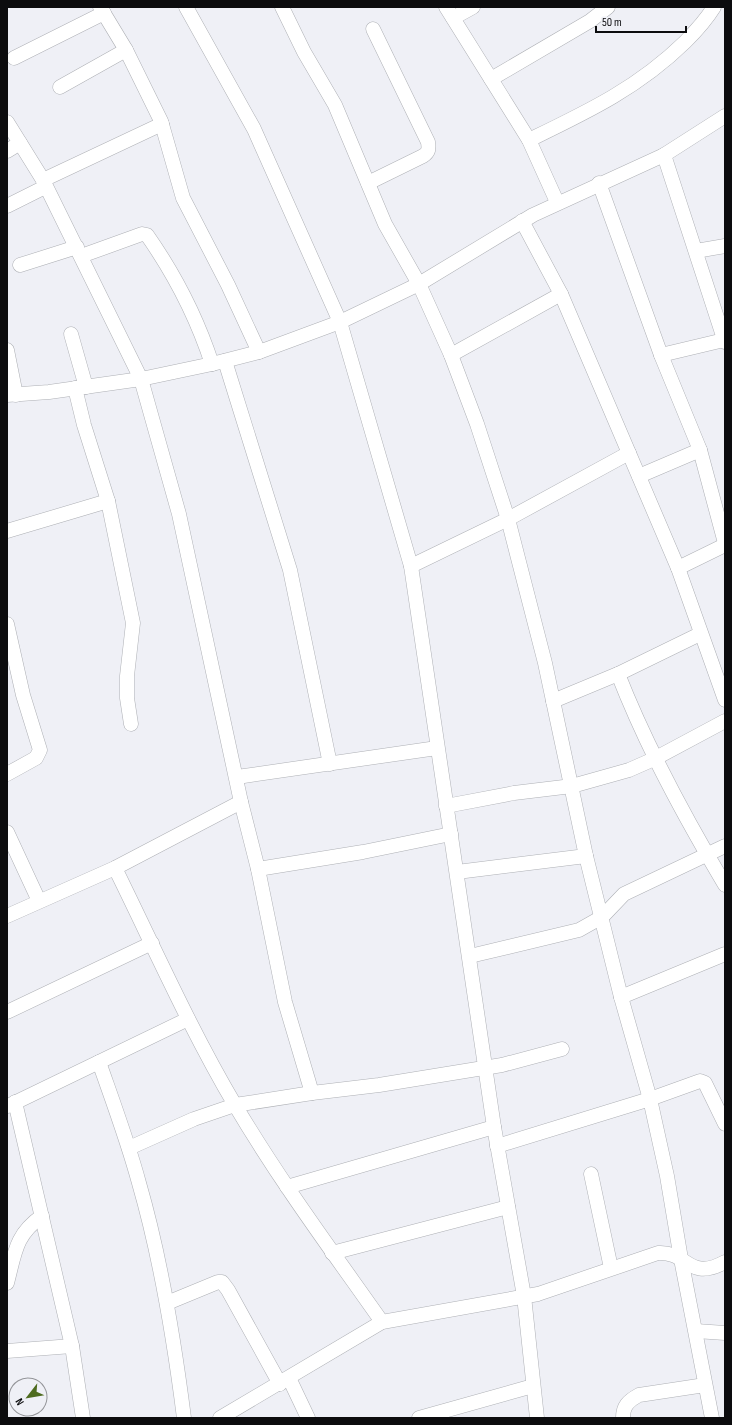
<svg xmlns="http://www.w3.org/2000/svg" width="732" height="1425" font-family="'Sofia Sans Condensed',sans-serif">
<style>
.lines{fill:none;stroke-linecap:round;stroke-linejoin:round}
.minor-casing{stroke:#aeb0b5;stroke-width:15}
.minor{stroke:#fff;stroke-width:14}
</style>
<rect width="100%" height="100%" fill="#eff0f6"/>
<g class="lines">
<defs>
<g id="minor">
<path d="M100,7l26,43 35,71 22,77 45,87 31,67"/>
<path d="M186,7l68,122 86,193 71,244 83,561 30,169 13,122"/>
<path d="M282,7l22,45 31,53 50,119 34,60 32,71 26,69 31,95 37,144 41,193 35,141 29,102 17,77 14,83 31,159"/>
<path d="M446,7l83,133 28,62"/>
<path d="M453,18l20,-11"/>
<path d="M14,58l90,-45"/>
<path d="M491,79l99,-58 18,-14"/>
<path d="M60,87l66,-37"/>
<path d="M7,122l36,58 98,199 38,135 62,288 17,67 27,133 27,91"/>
<path d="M529,140c58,-28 109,-52 156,-98 10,-10 21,-22 29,-35"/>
<path d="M7,151l13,-8"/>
<path d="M664,155l61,187"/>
<path d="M43,180l119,-56"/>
<path d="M368,183l55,-27c6,-4 6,-7 5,-14l-55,-113"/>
<path d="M599,183l62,172 39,95 25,93"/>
<path d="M7,206l38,-19"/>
<path d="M522,221l39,73 117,274 47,132"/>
<path d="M696,251l29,-5"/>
<path d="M81,256l61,-22 5,1c28,40 50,83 65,129"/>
<path d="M20,265l57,-18"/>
<path d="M71,334l15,53"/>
<path d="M7,350l9,45"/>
<path d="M451,355l110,-61"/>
<path d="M661,355l63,-15"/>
<path d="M225,361l65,209 40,194"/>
<path d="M75,388l9,37 24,76 25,122 -6,53v22l4,26"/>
<path d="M7,395l42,-3 92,-13 71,-15 47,-12 81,-30 79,-38 114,-69 131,-60 61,-39"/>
<path d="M639,476l61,-26"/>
<path d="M7,531l101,-30"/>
<path d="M411,566l97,-47 121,-66"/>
<path d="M678,568l47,-23"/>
<path d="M7,624l16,71 17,55 -4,8 -29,16"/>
<path d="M618,674c29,74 66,142 107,211"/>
<path d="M553,701l65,-27 82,-40"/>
<path d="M237,777l200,-29"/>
<path d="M446,806l68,-13 58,-7 57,-16 25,-11 71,-38"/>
<path d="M7,832l32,69"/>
<path d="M115,868c39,79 75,161 120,237 45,76 97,146 147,217"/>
<path d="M258,869l105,-17 88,-18"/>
<path d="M457,872l129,-16"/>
<path d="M7,916l108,-48 126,-66"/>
<path d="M470,956l109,-26 23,-13 22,-23 101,-48"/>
<path d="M621,997l104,-43"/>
<path d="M7,1012l145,-69"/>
<path d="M99,1062c14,40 29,80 40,121 22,76 35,156 45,235"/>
<path d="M15,1102l57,244 11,72"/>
<path d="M8,1106l180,-87"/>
<path d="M497,1146l153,-47 50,-18 5,2 20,41"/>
<path d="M129,1148l65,-29 41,-14 77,-12 67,-8 123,-20 60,-16"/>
<path d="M591,1174l20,94"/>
<path d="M287,1187l207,-60"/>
<path d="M332,1253l176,-46"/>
<path d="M7,1283c8,-30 8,-48 35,-67"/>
<path d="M167,1303l51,-21h4l6,8 52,94"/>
<path d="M696,1331l29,2"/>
<path d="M7,1351l65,-5"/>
<path d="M289,1378l19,40"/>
<path d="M220,1418l162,-96 156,-28 120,-41c30,-2 30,29 67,9"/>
<path d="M419,1418l114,-32"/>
<path d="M623,1418c0,-12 5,-17 16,-23l66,-10"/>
</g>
</defs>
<use href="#minor" class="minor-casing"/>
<use href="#minor" class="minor"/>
</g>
<rect width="732" height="1425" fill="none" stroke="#0c0c0e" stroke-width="16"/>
<g transform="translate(28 1397) rotate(239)"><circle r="19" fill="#eff0f6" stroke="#949599"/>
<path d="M0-3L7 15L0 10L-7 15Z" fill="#4e6b1f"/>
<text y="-6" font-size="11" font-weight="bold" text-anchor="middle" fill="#0c0c0e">N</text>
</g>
<path d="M596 26v6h90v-6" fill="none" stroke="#0c0c0e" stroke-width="2"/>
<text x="602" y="26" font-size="12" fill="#0c0c0e" stroke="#eff0f6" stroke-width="3" paint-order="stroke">50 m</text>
</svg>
